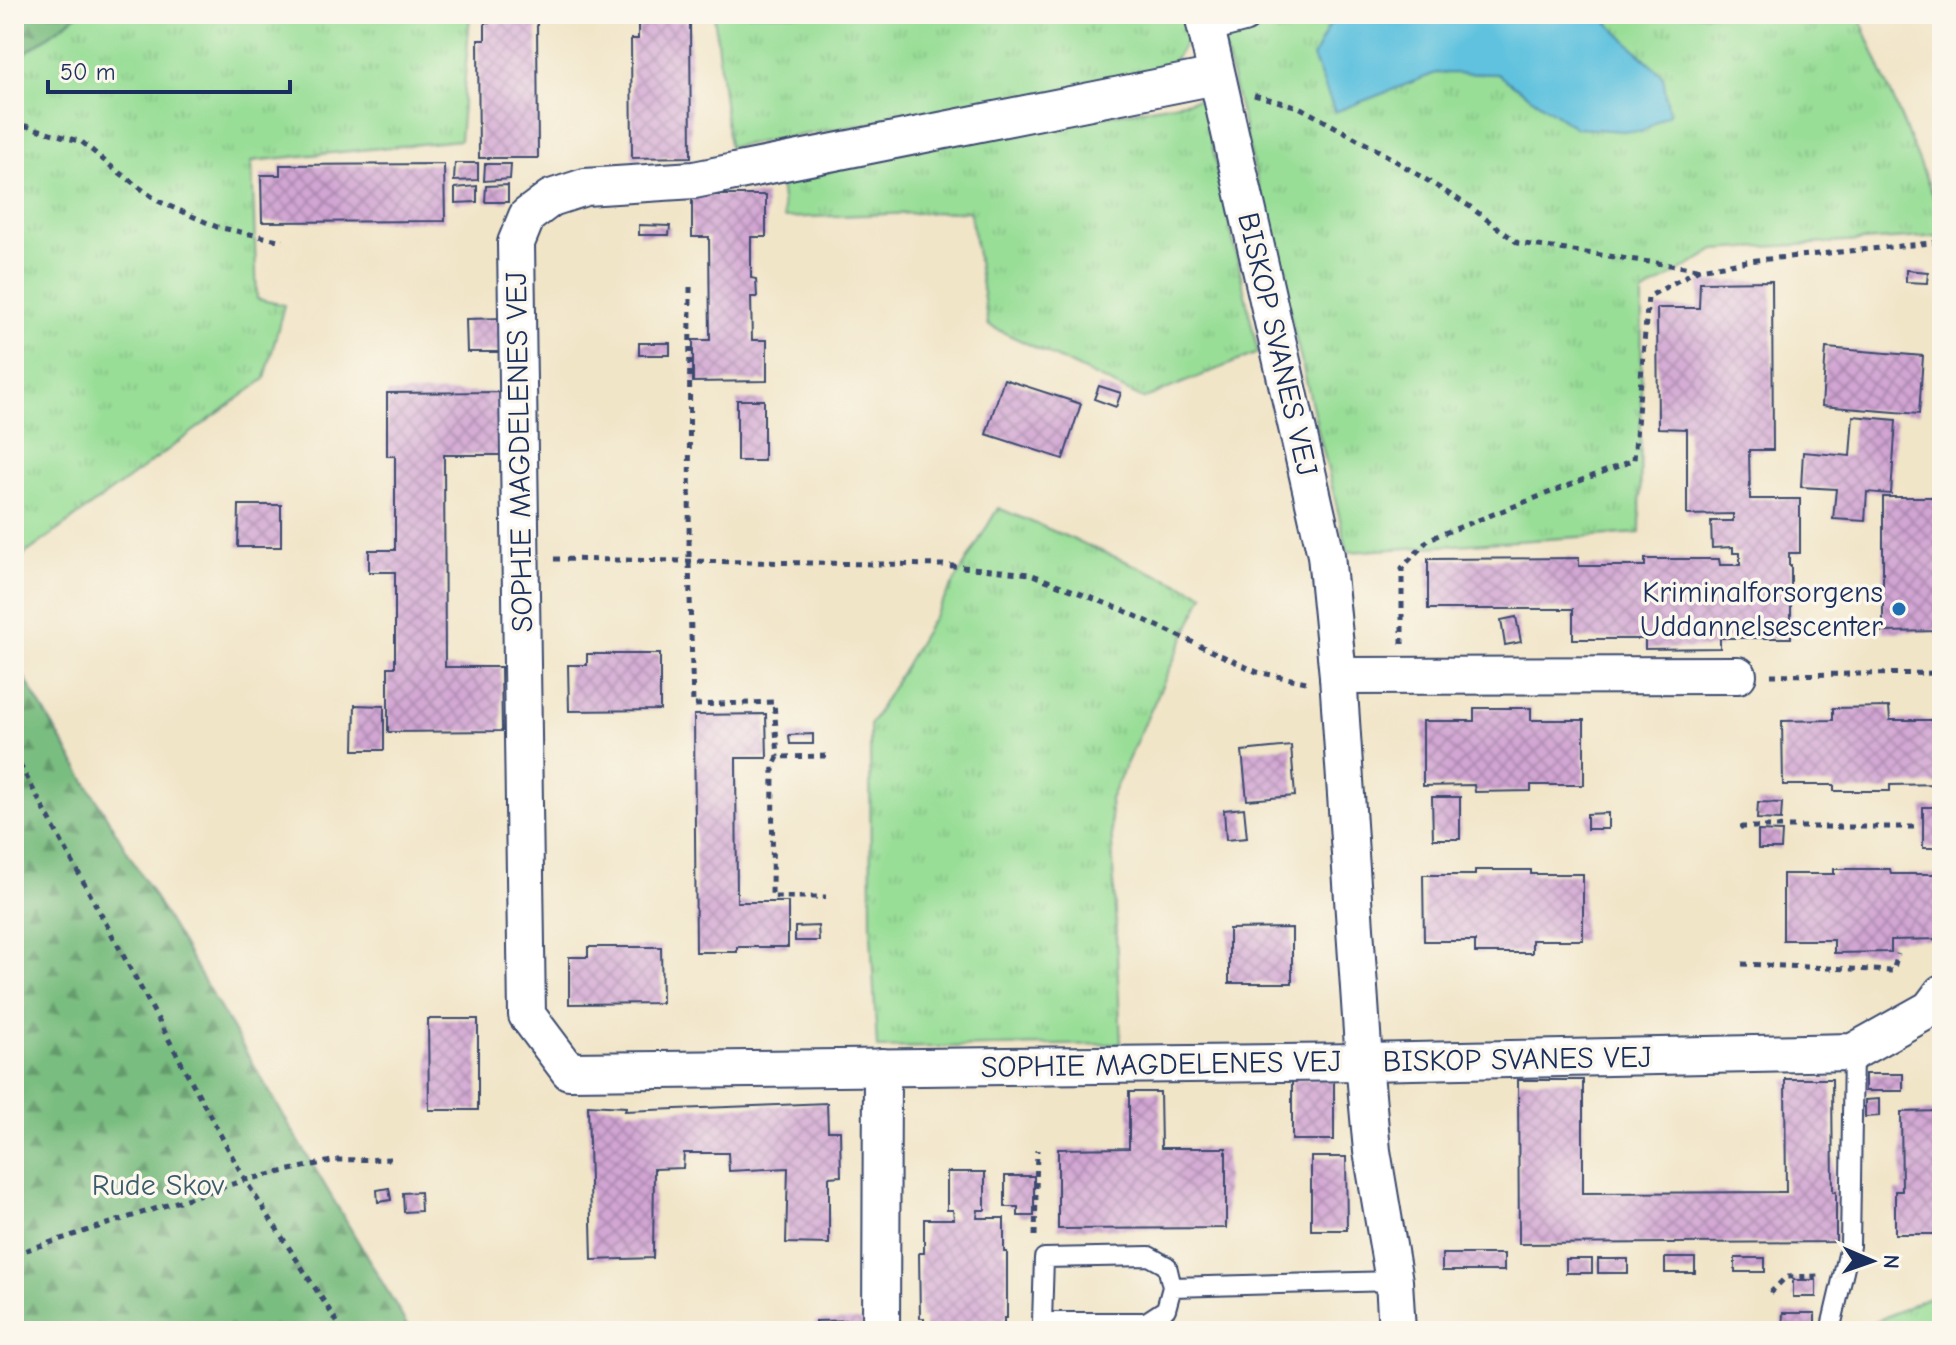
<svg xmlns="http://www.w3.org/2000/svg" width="1956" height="1345" font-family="'Comic Neue',sans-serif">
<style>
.grass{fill:url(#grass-tufts);stroke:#5a867a;stroke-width:2}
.forest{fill:url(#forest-firs);stroke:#4a766f;stroke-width:2}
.water{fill:#60c2de;stroke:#3e789e;stroke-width:2}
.building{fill:url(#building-cross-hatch)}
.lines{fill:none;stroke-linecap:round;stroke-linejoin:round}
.lane-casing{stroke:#3b4a6e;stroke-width:22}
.street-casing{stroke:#3b4a6e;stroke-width:40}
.path{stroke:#3b4a6e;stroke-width:5;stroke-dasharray:6 6;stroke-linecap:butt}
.lane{stroke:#fff;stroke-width:18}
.street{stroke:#fff;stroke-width:36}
.poi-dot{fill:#1f6fb2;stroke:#fbf7ec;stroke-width:3}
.labels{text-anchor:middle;stroke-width:7;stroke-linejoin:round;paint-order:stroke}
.street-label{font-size:30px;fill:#1b2f5e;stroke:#fbf7ec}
.poi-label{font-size:30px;fill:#1b2f5e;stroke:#fbf7ec;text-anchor:end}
.park-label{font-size:30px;fill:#3a5b6c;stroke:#fbf7ec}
</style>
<defs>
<pattern id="grass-tufts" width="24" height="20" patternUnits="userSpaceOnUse" patternTransform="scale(2)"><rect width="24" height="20" fill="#99de97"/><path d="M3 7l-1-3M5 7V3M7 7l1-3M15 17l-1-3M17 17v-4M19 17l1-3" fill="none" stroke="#83bf85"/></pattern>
<pattern id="forest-firs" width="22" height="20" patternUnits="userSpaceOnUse" patternTransform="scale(2)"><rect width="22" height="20" fill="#7abd80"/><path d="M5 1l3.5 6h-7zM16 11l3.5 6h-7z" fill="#639a6c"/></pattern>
<pattern id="building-cross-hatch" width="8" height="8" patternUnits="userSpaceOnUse" patternTransform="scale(2)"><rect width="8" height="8" fill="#d2a5d3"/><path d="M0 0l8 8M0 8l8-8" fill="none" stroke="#aa87ae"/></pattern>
</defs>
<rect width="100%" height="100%" fill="#fbf7ec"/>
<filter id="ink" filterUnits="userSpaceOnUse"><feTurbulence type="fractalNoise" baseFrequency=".0125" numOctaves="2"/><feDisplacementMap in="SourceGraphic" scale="16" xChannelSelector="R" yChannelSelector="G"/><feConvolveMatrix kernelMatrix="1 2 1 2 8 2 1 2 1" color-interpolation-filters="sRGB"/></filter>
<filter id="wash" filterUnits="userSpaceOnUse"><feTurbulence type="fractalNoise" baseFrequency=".006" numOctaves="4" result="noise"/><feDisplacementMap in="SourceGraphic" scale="32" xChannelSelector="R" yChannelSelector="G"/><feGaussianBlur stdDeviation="1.8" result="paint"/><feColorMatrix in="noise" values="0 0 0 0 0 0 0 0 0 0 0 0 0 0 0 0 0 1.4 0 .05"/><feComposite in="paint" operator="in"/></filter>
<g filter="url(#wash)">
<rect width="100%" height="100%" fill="#f1e5c8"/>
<g class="grass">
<path d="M79,14h391l-10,126 -208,21 5,138 27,6 -19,74 -251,183v-501z"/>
<path d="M714,14h471l4,22 -23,38 -437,73z"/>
<path d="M1285,14h573l84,203v19l-227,14 -73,44 -2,239 -292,19 -125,-511 58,-22z"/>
<path d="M1202,99l56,254 -115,46 -155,-74 -18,-114 -186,7 -5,-45z"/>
<path d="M998,508l206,86 -94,205 11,245 -244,4 -6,-114 -1,-209z"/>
<path d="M1942,1291v21l-24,19 -61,-1z"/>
</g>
<g class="forest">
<path d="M14,14h64l-64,47z"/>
<path d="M14,660l384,649 12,22h-396z"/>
</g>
<path class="water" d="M1335,14h264l64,62 6,38 -28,18 -65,-4 -79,-54 -61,-1 -101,39 -22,-55z"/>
<g id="blocks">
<g class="building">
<path d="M638,21h52l1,136 -59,1 -1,-119h7z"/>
<path d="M485,22h52l1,136h-59l-1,-118h7z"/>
<path d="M455,163h23v17l-24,1z"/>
<path d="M444,164l1,57 -183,1 -1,-47h19v-10z"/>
<path d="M485,164h26l-1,15 -26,2z"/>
<path d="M508,185v17h-23l1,-16z"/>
<path d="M477,186v16l-22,1v-15z"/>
<path d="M692,195h74v42h-15v41l5,1 1,18h-6l1,43h15v41l-74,1v-42h17l-1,-103h-17z"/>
<path d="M639,225l31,1 -1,9h-30z"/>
<path d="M1906,270l22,2 -1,11 -21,-1z"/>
<path d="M1772,281l1,169h-24l1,49h50v54h-11v12h2v73h-71v10l-75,1v-10h-72v-30h-145v-50l151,-1v8h66v-7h74l1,6h20v-12h-7v-6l-21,1 -1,-27h22v-7l-46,1v-86l-29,-1 -1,-120h42l1,-26z"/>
<path d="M506,318v34h-39l-1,-33z"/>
<rect x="639" y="343" width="31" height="12"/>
<path d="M1826,348l97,8 -4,58 -97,-8z"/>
<path d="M1004,379l77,25 -18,55 -77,-25z"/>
<path d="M1099,386l22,7 -5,14 -22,-8z"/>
<path d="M500,392v63h-56l1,212h56l1,64 -114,1v-65h7v-95h-26v-22h26v-94h-8v-63z"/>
<rect x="737" y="400" width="27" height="61"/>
<path d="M1853,416l43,4 -5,74 -24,-2 -2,29 -32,-2 3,-30 -35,-2 2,-35 47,4z"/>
<path d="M1883,497h56l1,134 -57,1z"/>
<path d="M239,505h42v42h-43z"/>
<path d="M1516,617l5,25 -16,3 -4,-25z"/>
<path d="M587,654h73v56l-91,1 -1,-46h19z"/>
<path d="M355,705l29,1v44h-30z"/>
<path d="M1889,707l1,13h52v64l-52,1v6h-56v-6h-51l-1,-64 51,-1v-12z"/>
<path d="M1474,708h57v12h53v65h-53v6l-56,1 -1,-7 -51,1v-65h51z"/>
<path d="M766,714l1,44h-31l1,144h51v45h-51v5h-41l-2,-237z"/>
<path d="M813,734v10h-23l-1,-9z"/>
<path d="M1291,746l4,50 -48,4 -5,-49z"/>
<path d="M1432,797h28v42h-27z"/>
<path d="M1758,802l24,1 -1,17 -24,-1z"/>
<path d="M1923,807h17l1,41h-18z"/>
<path d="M1244,808l3,30 -21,2 -2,-30z"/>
<path d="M1608,813v16h-21v-15z"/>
<path d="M1758,831l24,1 -1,17h-23z"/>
<path d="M1834,869h56l1,5h51v65l-51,1v12l-57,1v-13h-51v-66h51z"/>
<path d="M1475,870h56v4h52v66h-51v13h-57v-12h-51l-1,-66h52z"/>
<path d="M818,926l1,15h-24v-14z"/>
<path d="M1292,928v55h-63v-54z"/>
<path d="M588,947h73l1,56 -93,1v-47h19z"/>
<path d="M428,1019h50v91h-49z"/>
<rect x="1865" y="1074" width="38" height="17"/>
<rect x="1292" y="1079" width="42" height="61"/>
<path d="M1785,1079h47l1,113h3v50l-317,2 -1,-164h65v113l203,-1z"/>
<path d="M1129,1092h31l1,56h65v80l-168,1v-80l71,-1z"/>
<path d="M1879,1099v17l-14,1v-17z"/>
<path d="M827,1103l1,28h12l1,45 -12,1v67l-43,-1 2,-75 -59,3 -1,-18h-44l-1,15 -29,1 -1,89 -61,2 -4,-155 38,2 -1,4z"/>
<path d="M1942,1111v123h-47v-43h7l-1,-79z"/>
<path d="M1311,1157h35l1,73h-36z"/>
<path d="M947,1172h38v38h-7l-1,8h27v34h3v66h-3v13h-80v-13h-4l-1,-65h5v-34h30l-1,-9h-6z"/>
<path d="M1005,1176h29v40h-16v-9h-13z"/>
<path d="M389,1188l2,12 -13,2 -1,-12z"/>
<path d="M420,1192l1,19 -17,1 -1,-19z"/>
<rect x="1442" y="1254" width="62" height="17"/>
<rect x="1665" y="1258" width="30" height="15"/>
<rect x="1735" y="1258" width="30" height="14"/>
<rect x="1566" y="1259" width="26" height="14"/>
<rect x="1598" y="1259" width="30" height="14"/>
<rect x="1793" y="1280" width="23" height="17"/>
<path d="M1783,1313h32v17h-33z"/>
<path d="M863,1320l-1,11h-47v-10z"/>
</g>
</g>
</g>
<g filter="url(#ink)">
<use href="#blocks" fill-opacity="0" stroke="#3b4a6e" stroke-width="2"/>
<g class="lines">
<defs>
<g id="lane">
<path d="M1172,1287l-6,22 -20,13h-104l2,-64 105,-2 18,10 5,21 222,-6"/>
<path d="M1830,1331l20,-85 3,-194"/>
</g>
<g id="street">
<path d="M1203,14l123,541 12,121 26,386 8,89 22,130 3,50"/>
<path d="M1205,24l38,-10"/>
<path d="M1216,76l-522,104 -109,7 -34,11 -24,18 -11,27 11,772 42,56 795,-9 489,-10 77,-43 12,-16"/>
<path d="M1338,676l400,-1"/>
<path d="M881,1331l1,-264"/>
</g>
</defs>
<use href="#lane" class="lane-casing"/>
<use href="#street" class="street-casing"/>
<g class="path">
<path d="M1254,95l45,12 82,45 88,54 49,37 180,26"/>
<path d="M14,120l5,4 63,18 31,26 45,33 59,26 66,14"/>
<path d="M690,287l-1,274 4,144 81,-3 4,55"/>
<path d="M554,559l389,6 87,9 93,36 134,62 49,10"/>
<path d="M1402,644v-76l27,-29 205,-79 14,-163 51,-28 48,-8 195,-19"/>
<path d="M1771,675l171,-2"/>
<path d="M14,754l231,426 98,151"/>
<path d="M826,756l-48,1 -5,10 -1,130h54"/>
<path d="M1740,827h178"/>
<path d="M1742,964l151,7 5,-17"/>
<path d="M1035,1236l2,-86"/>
<path d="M14,1254l231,-74 91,-20 60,-1"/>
<path d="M1770,1293l16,-16 32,-1"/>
</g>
<use href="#lane" class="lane"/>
<use href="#street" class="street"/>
</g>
</g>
<circle class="poi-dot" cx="1899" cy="609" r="8"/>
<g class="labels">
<g class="street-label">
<text transform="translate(1278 344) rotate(77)" y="10">BISKOP SVANES VEJ</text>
<text transform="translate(519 452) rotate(-91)" y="10">SOPHIE MAGDELENES VEJ</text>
<text transform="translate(1517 1059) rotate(-1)" y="10">BISKOP SVANES VEJ</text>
<text transform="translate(1161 1064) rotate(-1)" y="10">SOPHIE MAGDELENES VEJ</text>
</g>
<g class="poi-label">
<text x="1883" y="602">Kriminalforsorgens<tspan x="1883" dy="34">Uddannelsescenter</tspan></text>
</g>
<g class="park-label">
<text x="158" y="1195">Rude Skov</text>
</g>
</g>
<rect width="1956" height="1345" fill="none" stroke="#fbf7ec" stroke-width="48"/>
<g transform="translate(1872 1261) rotate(92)" stroke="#fbf7ec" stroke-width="6" paint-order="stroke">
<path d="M0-6L14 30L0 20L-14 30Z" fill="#1b2f5e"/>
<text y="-12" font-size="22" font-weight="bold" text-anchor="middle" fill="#1b2f5e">N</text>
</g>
<path d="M48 80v12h242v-12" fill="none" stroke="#1b2f5e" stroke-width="4"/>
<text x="60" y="80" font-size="24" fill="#1b2f5e" stroke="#fbf7ec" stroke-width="6" paint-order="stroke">50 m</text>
</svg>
